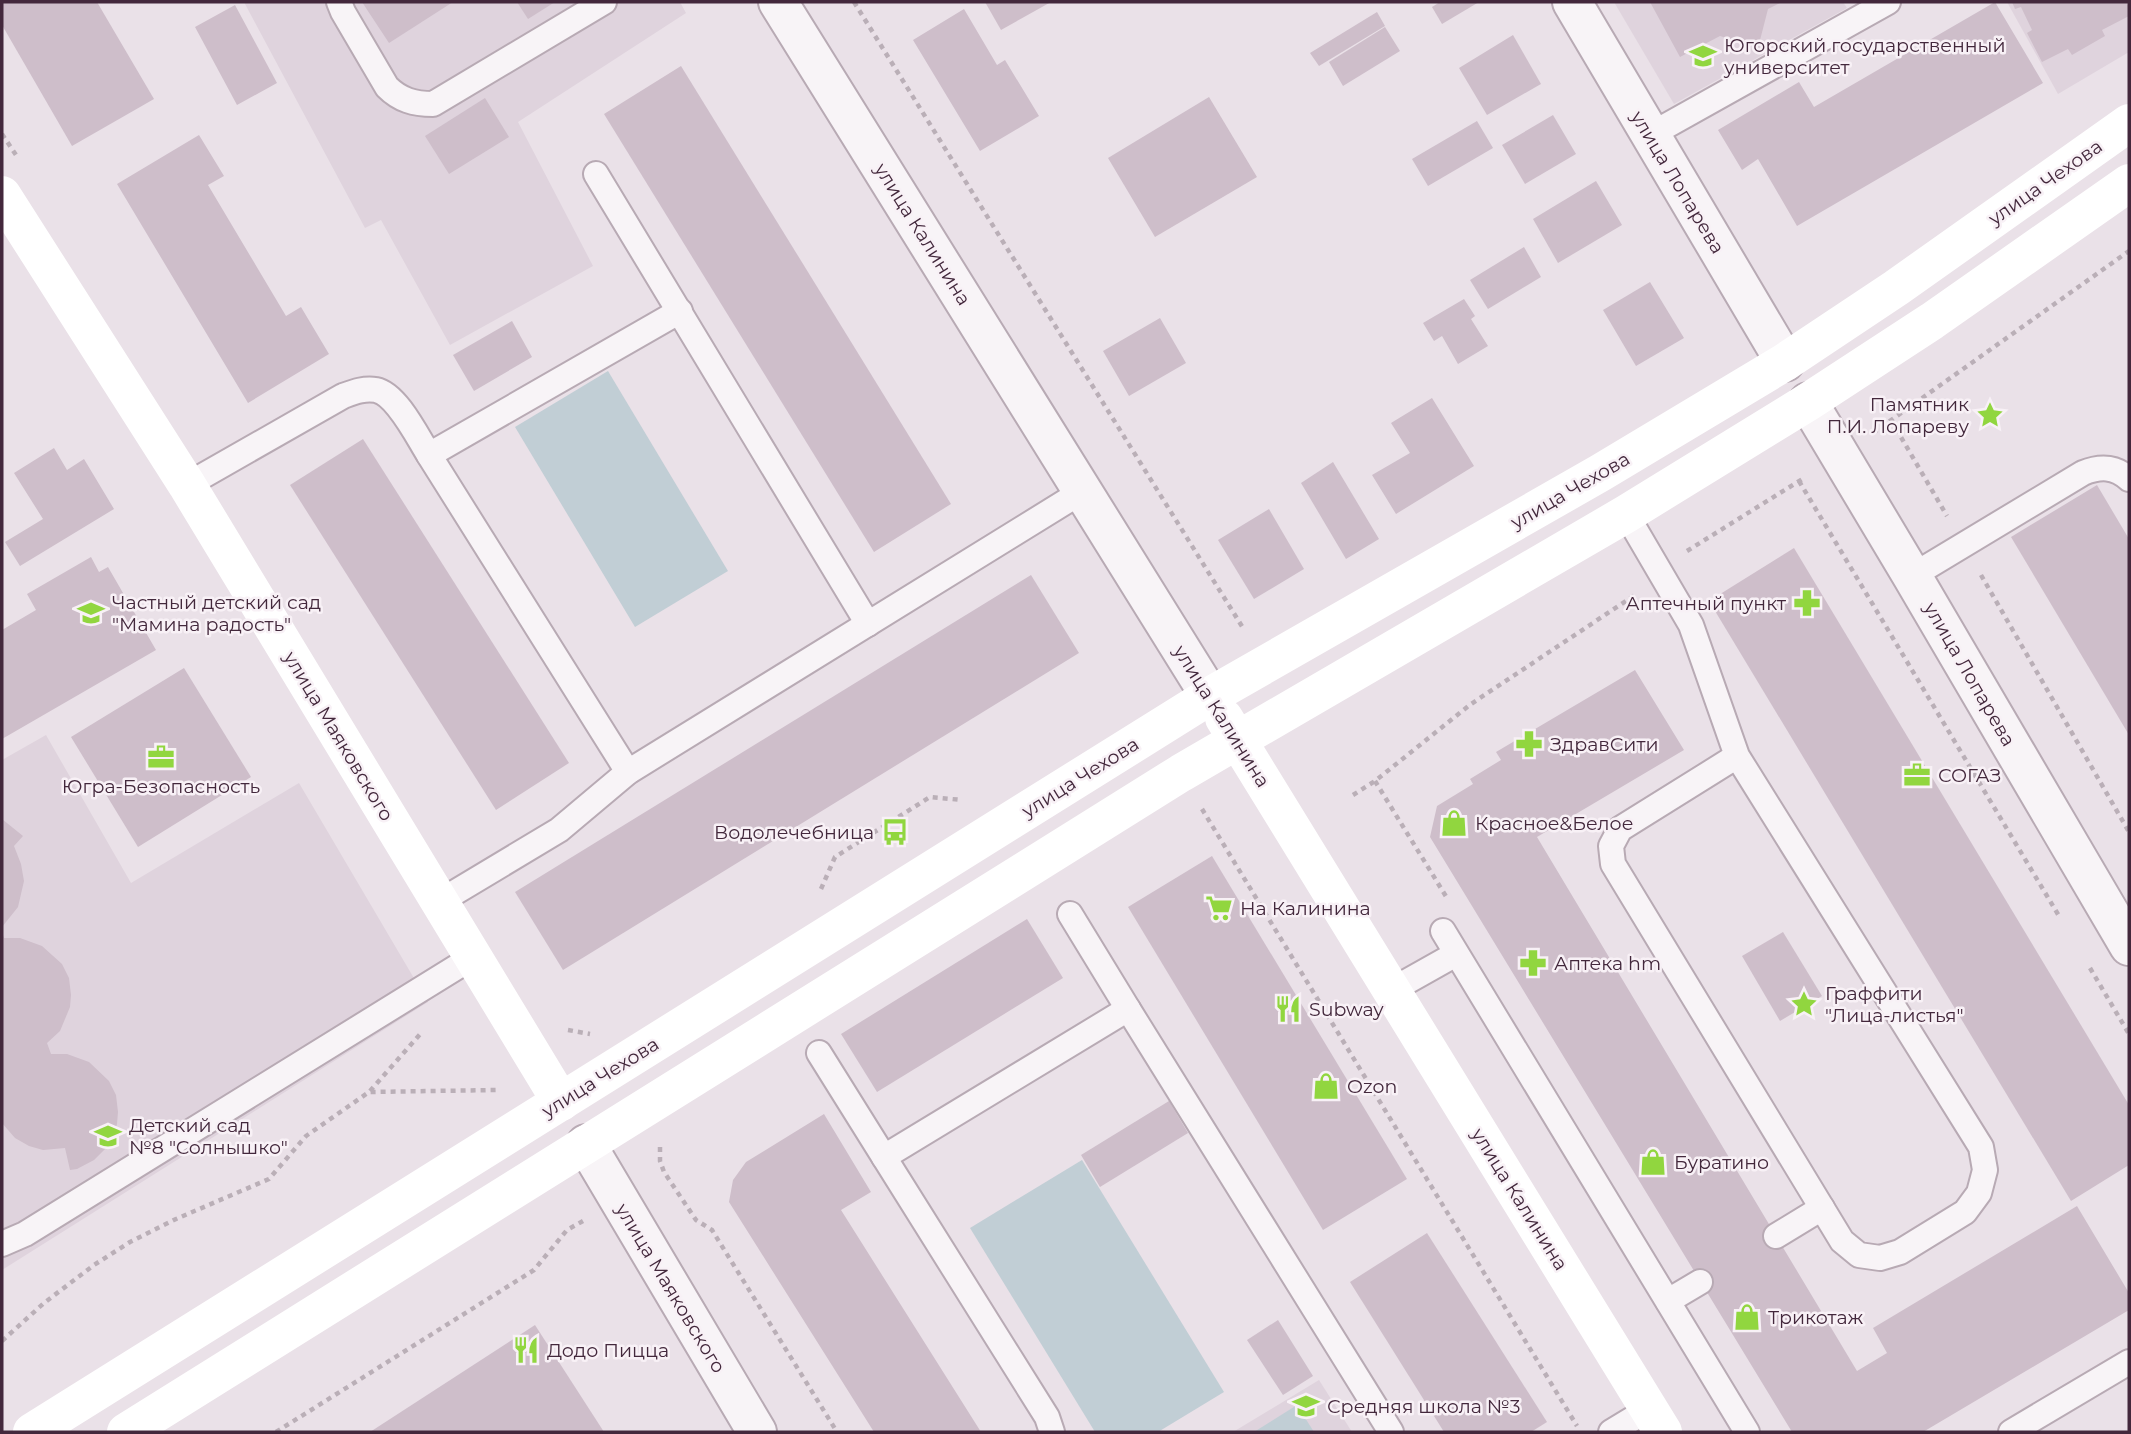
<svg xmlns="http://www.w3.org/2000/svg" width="2131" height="1434" font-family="Montserrat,sans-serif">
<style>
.built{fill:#dfd3dd}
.green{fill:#c1ced5}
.building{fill:#cebeca}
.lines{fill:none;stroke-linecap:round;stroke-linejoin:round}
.lane-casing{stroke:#b8aab4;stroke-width:28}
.street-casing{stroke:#b8aab4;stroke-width:42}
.path{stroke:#baafb7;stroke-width:4.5;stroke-dasharray:5 5;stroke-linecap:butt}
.lane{stroke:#f8f4f7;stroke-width:24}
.street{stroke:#f8f4f7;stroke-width:38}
.secondary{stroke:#fff;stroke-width:38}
.labels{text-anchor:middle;stroke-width:5;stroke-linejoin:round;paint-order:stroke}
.poi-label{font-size:19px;fill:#43283c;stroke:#f8f1f6;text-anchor:start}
.street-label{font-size:19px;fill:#43283c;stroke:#f8f1f6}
</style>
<rect width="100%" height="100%" fill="#eae1e8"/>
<g class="built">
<path d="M244,2h436l6,11 -168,109 75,144 -143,79 -69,-125 -16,8z"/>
<path d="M1614,2h229l4,6 -173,96z"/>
<path d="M2007,2h122v50l-71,42z"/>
<path d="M46,735l85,148 168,-100 129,219 -426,268v-510z"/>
<path d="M1319,1380l33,52h-119z"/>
</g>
<g class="green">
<path d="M608,371l120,200 -93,56 -120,-200z"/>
<path d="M1082,1160l142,232 -66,40h-63l-125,-204z"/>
<path d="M1297,1405l17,27h-60z"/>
</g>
<g class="building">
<path d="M2,2h95l57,97 -82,47 -70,-121z"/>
<path d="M362,2h91l-64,41z"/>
<path d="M517,2h38l-27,17z"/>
<path d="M985,2h66l-50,28z"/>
<path d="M1440,2h39l-37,22 -10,-17z"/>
<path d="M1650,2h132l-14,7 -10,39 -38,-12 -40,21z"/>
<path d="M1995,2l48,81 -246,143 -39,-67 -16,11 -24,-40 81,-48 15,25z"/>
<path d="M2012,2h114l3,5v9l-27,14 3,6 -33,19 -4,-6 -26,13 -15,-29 5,-3 -11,-23 -6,2z"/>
<path d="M235,5l42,78 -40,22 -42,-78z"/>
<path d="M964,9l33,56 8,-5 34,56 -59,35 -67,-111z"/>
<path d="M1377,12l8,14 -66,40 -9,-13z"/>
<path d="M1385,27l15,24 -57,35 -14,-24z"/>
<path d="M1513,35l28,49 -54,31 -28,-47z"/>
<path d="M681,66l270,438 -77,48 -270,-438z"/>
<path d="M1209,97l48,80 -102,60 -47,-79z"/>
<path d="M485,98l24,39 -60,37 -24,-38z"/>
<path d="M1553,115l23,39 -51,30 -23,-39z"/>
<path d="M1477,121l16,27 -65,38 -16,-27z"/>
<path d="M199,135l25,41 -16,9 78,131 15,-9 28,47 -81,49 -131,-219z"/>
<path d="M1596,181l26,44 -64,38 -25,-44z"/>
<path d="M1524,247l17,30 -53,32 -18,-29z"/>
<path d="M1650,282l34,56 -48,28 -33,-56z"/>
<path d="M1464,299l11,17 -4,3 17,27 -30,18 -16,-28 -8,5 -11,-18z"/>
<path d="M1160,318l26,45 -57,33 -26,-45z"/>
<path d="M512,321l20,36 -58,34 -21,-36z"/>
<path d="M1432,398l42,68 -78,48 -24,-39 38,-22 -19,-30z"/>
<path d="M363,439l206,324 -73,47 -206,-325z"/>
<path d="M54,448l13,22 17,-11 30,50 -94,57 -15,-24 38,-23 -29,-46z"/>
<path d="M1333,462l46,77 -33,20 -45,-76z"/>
<path d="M2097,485l32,54v196l-118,-198z"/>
<path d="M1269,509l35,60 -50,30 -36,-59z"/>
<path d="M1794,548l335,557v60l-58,36 -362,-600z"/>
<path d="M91,557l8,15 9,-5 48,83 -154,89v-109l34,-20 -9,-16z"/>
<path d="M1031,575l48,78 -516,317 -48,-78z"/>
<path d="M184,668l67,109 -113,70 -67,-110z"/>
<path d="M1635,670l49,80 -147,87 320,534 30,-18 -14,-25 204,-122 52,87v17l-206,122h-131l-362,-595 7,-31 36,-22 -3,-5 31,-19 -5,-8z"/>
<path d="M2,819l21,17 -9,10 7,18 3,17 -6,26 -16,20z"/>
<path d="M1212,856l195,323 -84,51 -195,-323z"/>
<path d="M1027,919l36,59 -186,114 -36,-58z"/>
<path d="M2,932l2,6h16l22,8 20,18 7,14 2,17 -1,12 -10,24 -13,12 4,11h16l22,8 20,19 7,14 2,17 -1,12 -4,14 -6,9 -13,13 -17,9 -7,1 -5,-22 -22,2 -14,-4 -14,-8 -13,-15z"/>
<path d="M1783,932l39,64 -42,25 -38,-65z"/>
<path d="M1169,1101l19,32 -88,54 -19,-32z"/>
<path d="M824,1114l47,78 -30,18 140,222h-107l-145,-230 4,-22 13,-18z"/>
<path d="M1427,1233l120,189 -16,10h-87l-94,-150z"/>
<path d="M1278,1320l35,56 -30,19 -36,-55z"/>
<path d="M535,1325l69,107h-234z"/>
</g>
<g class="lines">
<defs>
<g id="lane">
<path d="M339,2l4,10 44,75c13,13 27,17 46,17l171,-102"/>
<path d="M1650,135l238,-133"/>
<path d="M596,174l272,450"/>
<path d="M429,455l199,317"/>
<path d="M187,485l156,-89c11,-4 21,-8 33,-6 21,4 42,48 53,65l251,-144"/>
<path d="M1626,514l65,111 46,131 244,391 4,23 -6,23 -14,19 -65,40 -20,6 -21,-3 -17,-14 -229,-377 -2,-18 9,-17 117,-73"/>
<path d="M1912,576l171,-103c17,-7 32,-7 46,6"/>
<path d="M439,902l120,-72 69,-58 455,-281"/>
<path d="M1070,914l58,95"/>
<path d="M1443,931l304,501"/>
<path d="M1392,990l64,-36"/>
<path d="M819,1053l65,104"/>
<path d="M1776,1236l46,-28"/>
<path d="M2,1244l23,-10 448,-277"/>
<path d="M1668,1301l32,-19"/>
<path d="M1052,1432l-5,-15 -163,-260 244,-148 263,423"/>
<path d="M1611,1432l38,-23"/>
<path d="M2011,1432l118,-70"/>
</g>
<g id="street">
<path d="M778,2l432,694"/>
<path d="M1572,2l213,360"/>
<path d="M1808,402l104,174 217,370"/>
<path d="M586,1144l171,288"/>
</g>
</defs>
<use href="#lane" class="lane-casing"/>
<use href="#street" class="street-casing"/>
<g class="path">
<path d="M854,2l389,626"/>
<path d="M2,134l14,21"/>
<path d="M1891,420l56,96"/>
<path d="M1873,433l256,-182"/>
<path d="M1799,481l260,435"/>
<path d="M1687,551l117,-73"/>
<path d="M1981,575l148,257"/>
<path d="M1375,781l72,117"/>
<path d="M1353,795l22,-14 96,-77 164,-109"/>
<path d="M1202,809l375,617"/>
<path d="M821,889l14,-32 95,-60 32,3"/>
<path d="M2090,968l39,66"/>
<path d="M568,1030l22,4"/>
<path d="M370,1091l52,-59"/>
<path d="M660,1147v14l4,11 32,48 16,10 125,202"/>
<path d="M2,1341l42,-38 50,-38 36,-23 46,-23 93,-40 37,-43 63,-44 127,-2"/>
<path d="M276,1432l258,-162 33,-40 16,-9"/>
</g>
<use href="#lane" class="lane"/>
<use href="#street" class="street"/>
<g class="secondary">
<path d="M2,195l185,290 374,617"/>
<path d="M1224,718l439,714"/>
<path d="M32,1432l1178,-736 390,-223 185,-111 111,-74 233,-165"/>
<path d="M126,1432l1055,-659 445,-259 182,-112 124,-81 197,-138"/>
</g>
</g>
<defs>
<symbol id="university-bare" viewBox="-9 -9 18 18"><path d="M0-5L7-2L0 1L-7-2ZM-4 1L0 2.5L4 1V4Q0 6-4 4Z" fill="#91d63f" stroke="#f8f1f6" stroke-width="2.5" paint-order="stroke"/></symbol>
<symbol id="sight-bare" viewBox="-9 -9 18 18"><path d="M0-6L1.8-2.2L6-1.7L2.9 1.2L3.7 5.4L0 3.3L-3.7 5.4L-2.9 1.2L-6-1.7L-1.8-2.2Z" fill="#91d63f" stroke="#f8f1f6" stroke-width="2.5" paint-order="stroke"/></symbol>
<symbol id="pharmacy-bare" viewBox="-9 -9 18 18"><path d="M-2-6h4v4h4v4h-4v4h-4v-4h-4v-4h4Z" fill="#91d63f" stroke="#f8f1f6" stroke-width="2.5" paint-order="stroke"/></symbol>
<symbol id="school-bare" viewBox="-9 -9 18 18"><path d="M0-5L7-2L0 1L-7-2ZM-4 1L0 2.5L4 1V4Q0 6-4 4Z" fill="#91d63f" stroke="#f8f1f6" stroke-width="2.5" paint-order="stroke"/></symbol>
<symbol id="office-bare" viewBox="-9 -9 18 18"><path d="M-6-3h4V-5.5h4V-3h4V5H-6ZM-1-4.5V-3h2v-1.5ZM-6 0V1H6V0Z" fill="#91d63f" stroke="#f8f1f6" stroke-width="2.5" paint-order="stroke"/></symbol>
<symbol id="shop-bare" viewBox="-9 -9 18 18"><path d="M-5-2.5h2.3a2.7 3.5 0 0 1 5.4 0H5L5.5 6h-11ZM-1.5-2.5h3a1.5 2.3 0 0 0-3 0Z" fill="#91d63f" stroke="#f8f1f6" stroke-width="2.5" paint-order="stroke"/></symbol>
<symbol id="bus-bare" viewBox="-9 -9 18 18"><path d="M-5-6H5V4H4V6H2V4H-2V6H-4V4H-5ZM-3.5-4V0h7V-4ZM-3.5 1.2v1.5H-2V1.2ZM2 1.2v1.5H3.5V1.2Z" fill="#91d63f" stroke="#f8f1f6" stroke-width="2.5" paint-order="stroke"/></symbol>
<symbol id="supermarket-bare" viewBox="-9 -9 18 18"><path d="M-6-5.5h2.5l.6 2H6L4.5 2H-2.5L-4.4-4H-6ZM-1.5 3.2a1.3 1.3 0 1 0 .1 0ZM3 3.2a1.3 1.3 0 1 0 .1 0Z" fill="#91d63f" stroke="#f8f1f6" stroke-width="2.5" paint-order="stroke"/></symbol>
<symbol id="restaurant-bare" viewBox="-9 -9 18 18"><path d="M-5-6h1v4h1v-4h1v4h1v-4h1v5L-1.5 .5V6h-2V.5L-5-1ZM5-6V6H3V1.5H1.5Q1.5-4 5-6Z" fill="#91d63f" stroke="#f8f1f6" stroke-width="2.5" paint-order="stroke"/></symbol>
</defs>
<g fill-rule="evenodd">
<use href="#university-bare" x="1684" y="37" width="38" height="38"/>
<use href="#sight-bare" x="1971" y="396" width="38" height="38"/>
<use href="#pharmacy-bare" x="1788" y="584" width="38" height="38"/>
<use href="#school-bare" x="72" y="594" width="38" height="38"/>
<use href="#pharmacy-bare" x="1510" y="725" width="38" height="38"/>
<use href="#office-bare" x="142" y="738" width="38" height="38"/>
<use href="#office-bare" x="1898" y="756" width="38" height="38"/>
<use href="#shop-bare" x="1435" y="804" width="38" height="38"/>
<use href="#bus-bare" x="876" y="813" width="38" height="38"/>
<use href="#supermarket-bare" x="1200" y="889" width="38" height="38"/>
<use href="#pharmacy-bare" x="1514" y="944" width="38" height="38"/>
<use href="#sight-bare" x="1785" y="985" width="38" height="38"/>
<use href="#restaurant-bare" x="1269" y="990" width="38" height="38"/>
<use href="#shop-bare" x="1307" y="1067" width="38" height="38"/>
<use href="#school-bare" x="89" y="1117" width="38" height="38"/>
<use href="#shop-bare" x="1634" y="1143" width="38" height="38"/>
<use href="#shop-bare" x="1728" y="1298" width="38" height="38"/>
<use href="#restaurant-bare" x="507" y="1331" width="38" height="38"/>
<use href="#school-bare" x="1287" y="1387" width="38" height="38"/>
</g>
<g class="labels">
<g class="poi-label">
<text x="1724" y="52">Югорский государственный<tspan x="1724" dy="22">университет</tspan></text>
<text x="1969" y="411" text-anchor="end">Памятник<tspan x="1969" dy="22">П.И. Лопареву</tspan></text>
<text x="112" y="609">Частный детский сад<tspan x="112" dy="22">"Мамина радость"</tspan></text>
<text x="1786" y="610" text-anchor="end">Аптечный пункт</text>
<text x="1550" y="751">ЗдравСити</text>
<text x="1938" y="782">СОГАЗ</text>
<text x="161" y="793" text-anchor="middle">Югра-Безопасность</text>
<text x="1475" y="830">Красное&amp;Белое</text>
<text x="874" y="839" text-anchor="end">Водолечебница</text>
<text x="1240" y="915">На Калинина</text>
<text x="1554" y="970">Аптека hm</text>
<text x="1825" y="1000">Граффити<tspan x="1825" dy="22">"Лица-листья"</tspan></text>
<text x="1309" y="1016">Subway</text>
<text x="1347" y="1093">Ozon</text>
<text x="129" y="1132">Детский сад<tspan x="129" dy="22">№8 "Солнышко"</tspan></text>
<text x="1674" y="1169">Буратино</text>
<text x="1768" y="1324">Трикотаж</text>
<text x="547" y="1357">Додо Пицца</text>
<text x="1327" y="1413">Средняя школа №3</text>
</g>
<g class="street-label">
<text transform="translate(1678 182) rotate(59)" y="7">улица Лопарева</text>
<text transform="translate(2045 182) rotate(-35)" y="7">улица Чехова</text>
<text transform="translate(923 234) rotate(58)" y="7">улица Калинина</text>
<text transform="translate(1570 490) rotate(-30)" y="7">улица Чехова</text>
<text transform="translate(1970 674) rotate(60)" y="7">улица Лопарева</text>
<text transform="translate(1222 716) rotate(58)" y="7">улица Калинина</text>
<text transform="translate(339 736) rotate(59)" y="7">улица Маяковского</text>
<text transform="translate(1080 777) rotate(-32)" y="7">улица Чехова</text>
<text transform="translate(600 1077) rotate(-32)" y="7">улица Чехова</text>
<text transform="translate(1520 1199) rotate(58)" y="7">улица Калинина</text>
<text transform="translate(671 1288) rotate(59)" y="7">улица Маяковского</text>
</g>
</g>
<rect width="2131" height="1434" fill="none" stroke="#43283c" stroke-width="7"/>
</svg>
